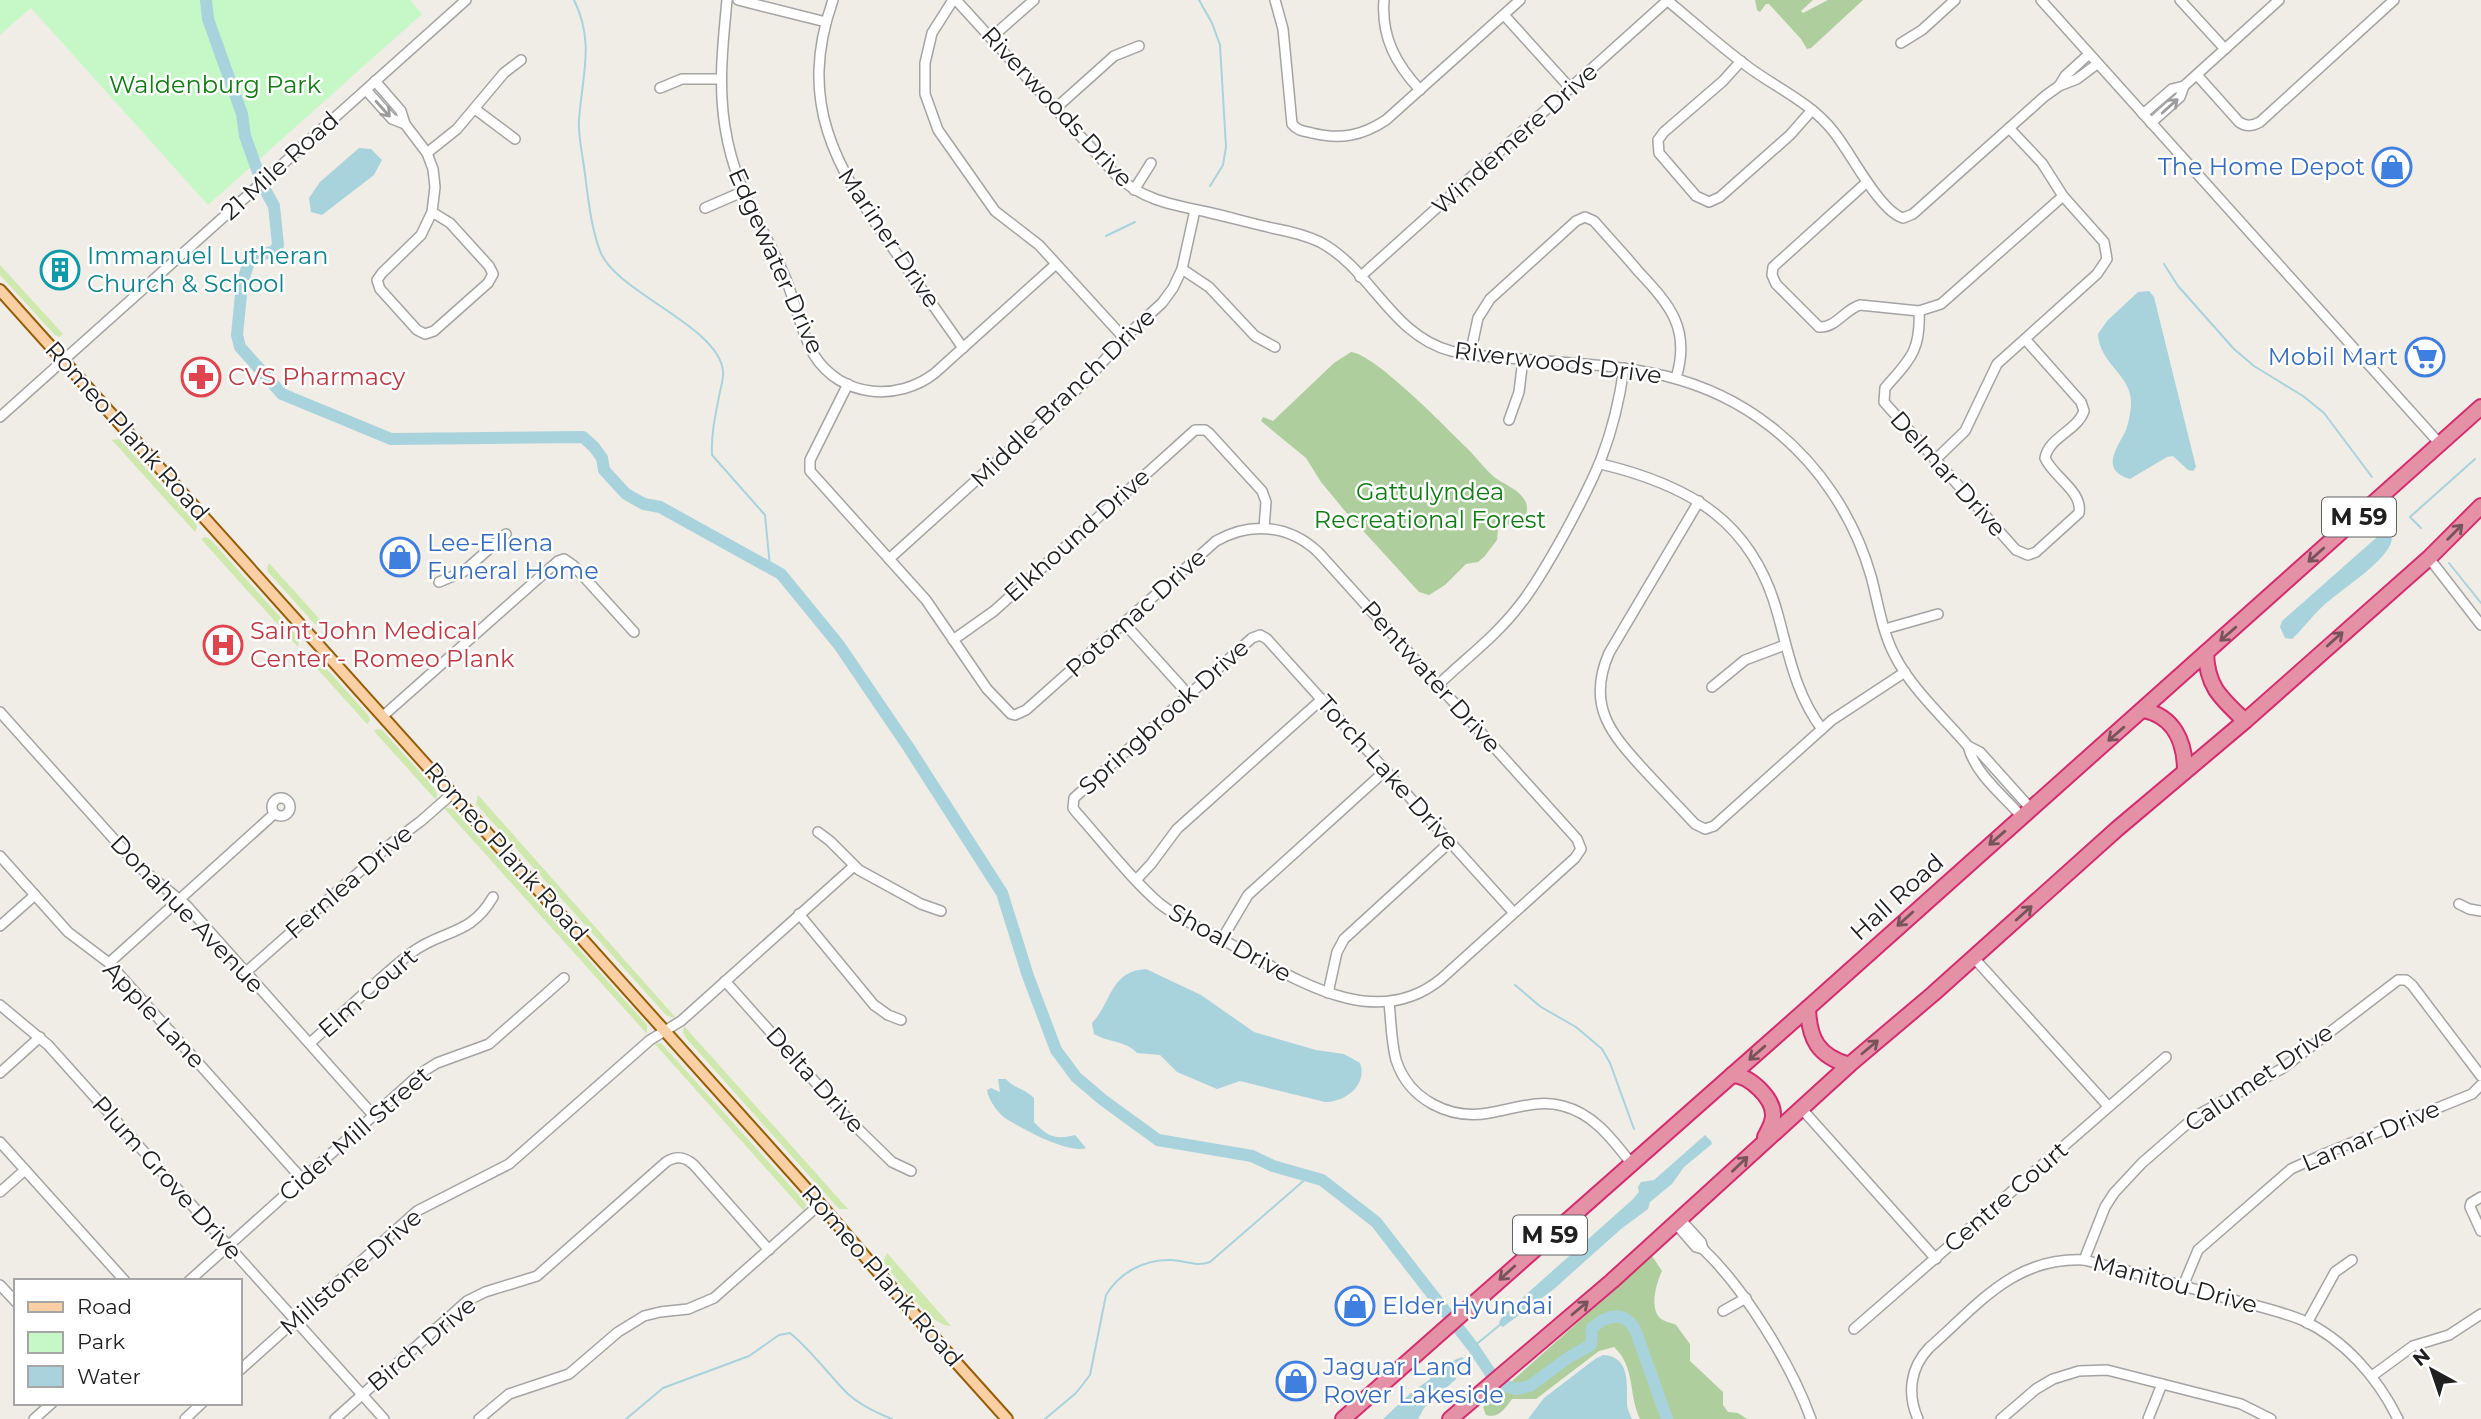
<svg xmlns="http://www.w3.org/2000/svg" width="2481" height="1419" font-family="Montserrat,sans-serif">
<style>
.grass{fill:#cee8ae}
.forest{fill:#aece9d}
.park{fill:#c6f8c7}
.water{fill:#a9d3dc}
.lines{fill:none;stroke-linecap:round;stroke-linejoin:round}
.stream{stroke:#a9d3dc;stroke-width:2}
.river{stroke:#a9d3dc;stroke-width:12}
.minor-casing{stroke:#a4a4a4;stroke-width:12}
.major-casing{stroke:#965e05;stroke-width:14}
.highway-casing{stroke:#d52c6f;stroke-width:18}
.minor{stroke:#fff;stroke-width:9}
.major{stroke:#f9cfa3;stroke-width:10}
.highway{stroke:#e491a5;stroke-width:14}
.oneway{stroke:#9b9b9b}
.oneway2{stroke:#78535c}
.labels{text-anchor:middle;stroke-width:5;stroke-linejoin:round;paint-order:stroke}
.shield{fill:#fff;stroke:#636363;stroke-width:2}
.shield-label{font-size:23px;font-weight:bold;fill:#202020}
.park-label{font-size:24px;fill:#107c13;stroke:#fff}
.street-label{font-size:24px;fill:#202020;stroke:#fff}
.shop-label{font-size:24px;fill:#366cbe;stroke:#fff;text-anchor:start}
.culture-label{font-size:24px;fill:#0d838f;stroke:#fff;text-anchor:start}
.health-label{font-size:24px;fill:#be3a42;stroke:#fff;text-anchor:start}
</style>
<rect width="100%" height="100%" fill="#f0ece6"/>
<g class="grass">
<path d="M0,265l63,69 -4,3 -5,-3 -54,-59z"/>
<path d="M119,439l76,83 2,5 -2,5 -83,-92z"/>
<path d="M205,537l5,2 89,99 -1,9 -97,-108z"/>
<path d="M269,563l54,60 -6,2 -4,-3 -45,-50 -1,-4z"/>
<path d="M309,652l4,2 55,61 2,5 -3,4 -63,-70z"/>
<path d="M377,729l5,1 53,59 2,6 -1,5 -62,-69z"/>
<path d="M478,795l198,223 -9,-2 -191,-212z"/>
<path d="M443,807l10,2 194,216v9z"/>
<path d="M684,1026l164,183h-9l-153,-171 -3,-6z"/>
<path d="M661,1043l142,157 3,5 -2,6 -149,-167z"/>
<path d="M887,1253l64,73c-20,1 -55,-49 -68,-64z"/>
</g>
<g class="forest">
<path d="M1755,0h58l-12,11 2,2 25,-13h35l-52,48 -4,1 -6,-10 -32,-35h-3l-6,8 -3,-2z"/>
<path d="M1351,352c24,2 95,76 116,96 9,9 17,20 26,28 10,9 34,15 34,33 0,14 -20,14 -29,20l-1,11 -13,17 -6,5 -12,2 -21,21 -16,10 -10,-3 -74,-81 -24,-29 -15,-24 -45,-37 2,-4 10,4 61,-58z"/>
<path d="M1652,1256l10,15c-6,12 -15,43 3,50 4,2 8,2 11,4l14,19v17l33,31v13l5,7 10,1 9,6h-107c-12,-25 -4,-51 -26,-72l-15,4 -63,48h-24c-7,9 -13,20 -26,16l-3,-8z"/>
</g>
<path class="park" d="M0,0h410l12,14 -214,191 -177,-197 -31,27z"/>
<g class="water">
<path d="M359,148l12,1 11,11 -8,15 -52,40 -11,-3 -2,-14 11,-16z"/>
<path d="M2149,291l5,6 42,170 -3,4 -5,-1 -15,-14 -6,1 -37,22c-31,-9 -12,-32 -4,-49 3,-9 5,-18 5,-28 0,-27 -32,-39 -33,-68l9,-13 31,-29z"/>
<path d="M2385,530l7,9c-3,22 -54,52 -70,68 -11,10 -19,22 -30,32l-7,-1 -5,-11 2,-6z"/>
<path d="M1146,969l55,26 53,37 62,18 28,4 16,9c8,22 -15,39 -35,39l-85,-21 -23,8 -40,-17 -17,-17 -23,-2c-12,-13 -28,-10 -43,-19l-2,-11c20,-21 18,-52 54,-54z"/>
<path d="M998,1079h8c7,9 20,10 28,19v24c14,15 21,18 41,13l11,13c-19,6 -65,-20 -81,-30 -8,-6 -17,-19 -18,-28l4,-2 9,4z"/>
<path d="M1705,1135l6,6 1,3 -28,23 -12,17 -22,18 -2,7 -27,20 -67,60 -51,38 -4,-3 1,-4 12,-13 120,-107 7,-8 -1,-5 3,-5 13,-2z"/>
<path d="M1603,1355c27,1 24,29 24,48 0,6 3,11 5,16h-104l16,-21 51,-39z"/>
<path d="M1462,1357l2,2 -9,14 1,6 -32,29 -6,11h-35l30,-28 16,-11 11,-14z"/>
</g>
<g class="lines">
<g class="stream">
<path d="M574,0c21,42 8,76 5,120 -1,15 3,32 5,47 4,28 6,57 16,84 15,41 119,75 123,120 1,8 -3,18 -4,26 -4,20 -8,38 -7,58l53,60 5,52"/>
<path d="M1199,0l13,23 8,22 6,102 -3,18 -13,21"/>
<path d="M1106,236l29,-14"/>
<path d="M2164,264l14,22 56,63 20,17 49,30 21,17 48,64"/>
<path d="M2421,528l-11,-11 65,-58"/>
<path d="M2449,563l32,40"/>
<path d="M1515,985l26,22 35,20 26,22 8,14 24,66"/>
<path d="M1473,1347l28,-23"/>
<path d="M626,1419l37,-31 86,-32 30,-21 11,-2c22,18 38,41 58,61 12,11 29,19 44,25"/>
<path d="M1045,1419l31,-26 14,-18 16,-80c14,-23 39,-36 66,-35 14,1 25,7 38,2l98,-85"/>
</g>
<path class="river" d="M206,0l2,19 34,95 3,22 18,50 11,20 4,39 -3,6 -25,7 -8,26 -5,51 3,12 42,47 109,45 192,-2 11,10 8,11 2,12 22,24 18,10 16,3 121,67 58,71 70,103 93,145 26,83 28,74 20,27 27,23 55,40 94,16 21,10 49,14 54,42 97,125 24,36 19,6 14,-3 39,-29 22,-12 1,-17c16,-14 34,-18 44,4l31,87"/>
<defs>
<g id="minor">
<path d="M727,0c-4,43 -9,84 -2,127 9,59 34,92 57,143 13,27 17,59 32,85 27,43 84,47 121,18l121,-109"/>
<path d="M738,0l88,22"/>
<path d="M833,0c-36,102 2,166 59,247 24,34 47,67 71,101"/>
<path d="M953,0l-21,33 -7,30v31l13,36 57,81 44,34 85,93"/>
<path d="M956,0l160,175c26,25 57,30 91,37 22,5 43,11 65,16 16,3 33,7 48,14 52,28 71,93 131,109 23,6 48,6 71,8 93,8 171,7 248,67 49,38 84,91 101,150 7,26 11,56 24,80 16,32 50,63 73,90l12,6 51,57"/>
<path d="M1275,0l8,29 9,95c6,7 11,7 20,9 28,7 50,3 74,-13l134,-120"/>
<path d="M1384,0c-3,37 12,64 36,90"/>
<path d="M2041,0l399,444"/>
<path d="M2180,0l45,49"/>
<path d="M1668,1c28,23 54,47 83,68 28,20 61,35 82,62 17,20 46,80 70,87l10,-4 132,-118 14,-10 18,-7 20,-15"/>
<path d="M1504,15l67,74"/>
<path d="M992,37l42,-37"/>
<path d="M1901,43l21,-13 33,-30"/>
<path d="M1741,61l-18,20 -59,51 -6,8 1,13 37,43 13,6 11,-5 70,-62 22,-25"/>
<path d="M2197,75l42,47c7,5 14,4 21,0l134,-122"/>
<path d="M375,81l26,30 4,13 22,29 6,16 2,18 -3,25 -11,23 -39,38 -5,7 3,9 37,41 8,4 9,-3 54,-48 5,-9 -4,-8 -39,-43 -18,-11"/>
<path d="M2059,86l6,-10 24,-22"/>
<path d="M660,88l22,-9h39"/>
<path d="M366,90l26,29 13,5"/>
<path d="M1056,108l58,-52 25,-10"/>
<path d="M475,109l40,30"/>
<path d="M2143,114l29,-25 12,-3 95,-86"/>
<path d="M2151,123l29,-26 4,-11"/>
<path d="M427,153l30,-24 47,-56 17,-13"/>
<path d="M1867,182l-94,85 -1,8 4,9 43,43c17,1 25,-17 41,-22l59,6 22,-7 122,-108"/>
<path d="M1134,190l17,-27"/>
<path d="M705,208l37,-16"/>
<path d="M1182,269l27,18 46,49 20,11"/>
<path d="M1360,277l308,-277"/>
<path d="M1919,311c2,41 -10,49 -34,77l-1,14 132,148 12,5 8,-3 43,-39c4,-22 -26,-36 -34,-55 4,-21 32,-27 39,-47l-3,-9 -56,-63"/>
<path d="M1470,355l8,-37 12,-19 86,-78 9,-4 9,4c15,17 30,33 44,50 32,34 53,58 38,107"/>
<path d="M848,384l-38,76v11l116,129 61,89 24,25 4,1 11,-5 190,-169c35,-20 74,-16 103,12l258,286 4,10 -6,9 -134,121c-66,54 -145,0 -207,-33 -24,-14 -53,-25 -75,-43 -29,-25 -57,-62 -83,-91l-3,-4 1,-10 178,-160 8,-3 7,4 247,274"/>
<path d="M0,417l466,-417"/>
<path d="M1509,420l10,-28 4,-33"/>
<path d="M1935,460l30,-29 32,-67 100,-90 10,-15 -3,-17 -41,-46 -21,-33 -33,-35"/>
<path d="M1601,464c88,21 152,57 177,151 11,40 18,80 44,114"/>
<path d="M1699,501l-90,152c-23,53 2,81 37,119 16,17 33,35 49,52l10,5 9,-3 118,-106 73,-48"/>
<path d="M2429,558l52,67"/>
<path d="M889,559l196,-177 39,-44 38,-35 11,-15 9,-19 13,-59"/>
<path d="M439,582l24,-10 43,-38"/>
<path d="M1124,623l64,71"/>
<path d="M1885,629l53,-15"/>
<path d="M953,640l41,-29 201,-181h10l4,3 53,58 4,11 -2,26"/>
<path d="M1438,685c27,-26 58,-49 81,-79 17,-21 30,-45 43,-68 34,-62 52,-99 62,-170"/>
<path d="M1712,687l33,-27 40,-15"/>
<path d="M0,712l138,154 48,39 187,210"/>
<path d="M383,716l175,-155 6,-2 10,7 60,66"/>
<path d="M1968,746c7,28 36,50 54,71"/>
<circle cx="281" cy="807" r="9"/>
<path d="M818,832l12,9 29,29 62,34 20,7"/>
<path d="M0,856l68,76 41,31 193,216"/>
<path d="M1137,879l14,-15 26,-35 145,-130"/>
<path d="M2459,904l10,5 12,2"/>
<path d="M799,914l75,91 14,10 13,5"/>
<path d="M0,926l35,-31"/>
<path d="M1222,939l26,-44 137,-124"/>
<path d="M1974,958l134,148"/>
<path d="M109,963l165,-149"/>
<path d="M246,972l147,-130 28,-21 32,-28"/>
<path d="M725,981l125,140 42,41 19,9"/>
<path d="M1328,993l9,-41 7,-13 106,-97"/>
<path d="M1389,1002c2,19 2,39 7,58 13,40 54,60 93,53 25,-4 49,-14 74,-7 31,8 49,33 68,57"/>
<path d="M0,1005l48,40 336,374"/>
<path d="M310,1043c33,-29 65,-62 101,-90 31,-24 59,-16 82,-56"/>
<path d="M0,1073l40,-36"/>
<path d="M1801,1108l135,151"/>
<path d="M0,1142l125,139"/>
<path d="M0,1192l25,-22"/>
<path d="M2481,1197l-10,6 -1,4 11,24"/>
<path d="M1676,1224l20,23 7,2 -2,-7 -20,-22"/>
<path d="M1703,1249c42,40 88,115 108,170"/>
<path d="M2084,1260l21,-53 9,-14 28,-30 54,-47 87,-48 115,-88h8l6,5 69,91"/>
<path d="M189,1281l232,-208 16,-10 52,-19 75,-66"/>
<path d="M0,1285l16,17"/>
<path d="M2183,1286l15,-36 93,-81 33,-15 148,-60 9,-9"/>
<path d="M1723,1311l23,-13"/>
<path d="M2307,1323l28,-51 17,-12"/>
<path d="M1854,1329l312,-272"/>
<path d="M240,1370l177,-159 92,-47 141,-124 31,-19 173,-155"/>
<path d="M2372,1376l41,-30 36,-11 32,-21"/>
<path d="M34,1419l18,-16"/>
<path d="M185,1419l17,-16"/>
<path d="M335,1419l132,-118 18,-9 52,-16 129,-114c11,-7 19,-5 28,3l75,85"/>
<path d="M479,1419l30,-25 60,-20 49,-42 26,-16 16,-4 28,-3 26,-11 106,-94"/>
<path d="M1918,1419c-11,-25 -8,-51 11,-71 49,-43 84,-91 155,-88 45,11 90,23 135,36 28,8 56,13 83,24 42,19 76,58 96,99"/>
<path d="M2001,1419l35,-30 17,-10 26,-8 28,-1 134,34 30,15"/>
<path d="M2148,1419l14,-35"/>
</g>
<path id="major" d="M0,290l820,914 125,146 62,69"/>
<g id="highway">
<path d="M2206,653c1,34 15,45 39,68"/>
<path d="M2143,710c31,6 42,32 42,61"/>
<path d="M1808,1008c1,31 10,48 41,57"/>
<path d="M1732,1075c17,0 42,23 41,41 0,7 -5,15 -8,21"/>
<path d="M1343,1419l465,-411 673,-601"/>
<path d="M1450,1419l162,-138 237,-216 84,-71 184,-165 128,-108 184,-163 52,-52"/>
</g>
</defs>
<use href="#minor" class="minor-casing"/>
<use href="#major" class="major-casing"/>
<use href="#highway" class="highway-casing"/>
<use href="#minor" class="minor"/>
<use href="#major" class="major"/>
<use href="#highway" class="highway"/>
</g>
<defs><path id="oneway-shaft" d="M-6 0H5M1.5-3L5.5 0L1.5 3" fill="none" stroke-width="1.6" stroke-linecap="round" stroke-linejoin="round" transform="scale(1.75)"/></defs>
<g class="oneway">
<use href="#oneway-shaft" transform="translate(2170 106) rotate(-42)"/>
<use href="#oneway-shaft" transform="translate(383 109) rotate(48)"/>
</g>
<g class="oneway2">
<use href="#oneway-shaft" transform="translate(2455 532) rotate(-45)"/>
<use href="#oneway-shaft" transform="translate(2316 555) rotate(138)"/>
<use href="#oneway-shaft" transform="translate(2228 634) rotate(139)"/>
<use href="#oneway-shaft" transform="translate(2335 639) rotate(-42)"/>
<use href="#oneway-shaft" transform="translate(2116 734) rotate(139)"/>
<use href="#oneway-shaft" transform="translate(1997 838) rotate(139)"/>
<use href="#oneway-shaft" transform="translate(2024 913) rotate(-42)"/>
<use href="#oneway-shaft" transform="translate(1905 919) rotate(138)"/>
<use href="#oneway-shaft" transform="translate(1870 1047) rotate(-40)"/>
<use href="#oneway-shaft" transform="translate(1757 1053) rotate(139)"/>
<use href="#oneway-shaft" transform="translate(1740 1164) rotate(-44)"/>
<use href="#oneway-shaft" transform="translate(1507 1273) rotate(138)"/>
<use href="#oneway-shaft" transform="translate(1580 1308) rotate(-40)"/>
</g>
<defs>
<symbol id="shop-ring" viewBox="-11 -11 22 22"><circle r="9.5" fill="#fff" stroke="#3f7fe0" stroke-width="1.5"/><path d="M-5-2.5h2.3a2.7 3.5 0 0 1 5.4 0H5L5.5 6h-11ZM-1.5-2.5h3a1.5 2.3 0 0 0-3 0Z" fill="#3f7fe0"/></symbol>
<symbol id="building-ring" viewBox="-11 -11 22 22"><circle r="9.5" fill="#fff" stroke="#0f9aa8" stroke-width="1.5"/><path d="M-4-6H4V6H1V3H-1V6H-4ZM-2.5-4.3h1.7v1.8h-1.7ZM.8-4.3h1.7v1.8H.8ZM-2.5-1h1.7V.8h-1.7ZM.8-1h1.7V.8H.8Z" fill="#0f9aa8"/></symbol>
<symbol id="supermarket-ring" viewBox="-11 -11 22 22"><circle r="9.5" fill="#fff" stroke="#3f7fe0" stroke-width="1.5"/><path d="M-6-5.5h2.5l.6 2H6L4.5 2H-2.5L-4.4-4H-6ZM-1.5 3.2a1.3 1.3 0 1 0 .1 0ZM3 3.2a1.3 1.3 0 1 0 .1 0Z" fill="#3f7fe0"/></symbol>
<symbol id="pharmacy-ring" viewBox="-11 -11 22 22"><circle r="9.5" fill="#fff" stroke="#e0444e" stroke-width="1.5"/><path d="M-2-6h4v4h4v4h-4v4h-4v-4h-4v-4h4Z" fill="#e0444e"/></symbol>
<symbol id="hospital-ring" viewBox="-11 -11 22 22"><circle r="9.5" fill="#fff" stroke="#e0444e" stroke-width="1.5"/><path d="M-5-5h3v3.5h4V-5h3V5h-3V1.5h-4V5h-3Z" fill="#e0444e"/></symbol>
</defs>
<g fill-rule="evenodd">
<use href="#shop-ring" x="2370" y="145" width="44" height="44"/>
<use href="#building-ring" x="38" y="248" width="44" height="44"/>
<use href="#supermarket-ring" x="2403" y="335" width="44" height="44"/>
<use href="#pharmacy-ring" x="179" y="355" width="44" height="44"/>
<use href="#shop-ring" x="378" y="535" width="44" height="44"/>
<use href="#hospital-ring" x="201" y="623" width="44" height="44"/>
<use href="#shop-ring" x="1333" y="1284" width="44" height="44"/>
<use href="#shop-ring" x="1274" y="1359" width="44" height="44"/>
</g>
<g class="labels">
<g class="shield">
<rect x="2322" y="497.5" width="74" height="39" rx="5"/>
<rect x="1513" y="1215.5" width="74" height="39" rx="5"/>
</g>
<g class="shield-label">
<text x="2359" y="525">M 59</text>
<text x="1550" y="1243">M 59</text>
</g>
<g class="park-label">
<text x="215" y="93">Waldenburg Park</text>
<text x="1430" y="500">Gattulyndea<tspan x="1430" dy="28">Recreational Forest</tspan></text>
</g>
<g class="street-label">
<text transform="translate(1057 107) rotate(47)" y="8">Riverwoods Drive</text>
<text transform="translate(1515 139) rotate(-42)" y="8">Windemere Drive</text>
<text transform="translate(280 166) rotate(-42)" y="8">21 Mile Road</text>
<text transform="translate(889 238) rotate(56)" y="8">Mariner Drive</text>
<text transform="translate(776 261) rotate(66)" y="8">Edgewater Drive</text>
<text transform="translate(1558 363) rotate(7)" y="8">Riverwoods Drive</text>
<text transform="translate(1063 398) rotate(-44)" y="8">Middle Branch Drive</text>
<text transform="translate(127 431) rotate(48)" y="8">Romeo Plank Road</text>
<text transform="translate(1948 474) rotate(48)" y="8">Delmar Drive</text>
<text transform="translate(1077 535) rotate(-42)" y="8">Elkhound Drive</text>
<text transform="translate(1136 613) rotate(-42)" y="8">Potomac Drive</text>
<text transform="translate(1431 677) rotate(48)" y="8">Pentwater Drive</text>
<text transform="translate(1164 717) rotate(-42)" y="8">Springbrook Drive</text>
<text transform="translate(1388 773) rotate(48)" y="8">Torch Lake Drive</text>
<text transform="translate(506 852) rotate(48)" y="8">Romeo Plank Road</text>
<text transform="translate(349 882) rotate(-41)" y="8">Fernlea Drive</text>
<text transform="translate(1897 897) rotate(-42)" y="8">Hall Road</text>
<text transform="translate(187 914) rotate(46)" y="8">Donahue Avenue</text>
<text transform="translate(1230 943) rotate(29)" y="8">Shoal Drive</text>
<text transform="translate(368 993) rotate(-41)" y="8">Elm Court</text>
<text transform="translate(154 1015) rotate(47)" y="8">Apple Lane</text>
<text transform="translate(2259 1078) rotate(-34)" y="8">Calumet Drive</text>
<text transform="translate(815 1080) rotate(48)" y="8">Delta Drive</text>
<text transform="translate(355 1134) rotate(-41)" y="8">Cider Mill Street</text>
<text transform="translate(2371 1136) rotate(-23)" y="8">Lamar Drive</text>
<text transform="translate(167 1178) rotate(48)" y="8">Plum Grove Drive</text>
<text transform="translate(2006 1197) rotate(-41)" y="8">Centre Court</text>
<text transform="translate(351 1272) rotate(-41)" y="8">Millstone Drive</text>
<text transform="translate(882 1276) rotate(49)" y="8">Romeo Plank Road</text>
<text transform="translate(2175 1284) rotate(15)" y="8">Manitou Drive</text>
<text transform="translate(422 1344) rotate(-40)" y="8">Birch Drive</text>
</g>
<g class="shop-label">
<text x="2365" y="175" text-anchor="end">The Home Depot</text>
<text x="2398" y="365" text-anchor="end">Mobil Mart</text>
<text x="427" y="551">Lee-Ellena<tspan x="427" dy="28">Funeral Home</tspan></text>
<text x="1382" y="1314">Elder Hyundai</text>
<text x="1323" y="1375">Jaguar Land<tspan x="1323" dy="28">Rover Lakeside</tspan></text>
</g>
<g class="culture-label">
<text x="87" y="264">Immanuel Lutheran<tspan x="87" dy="28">Church &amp; School</tspan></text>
</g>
<g class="health-label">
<text x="228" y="385">CVS Pharmacy</text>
<text x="250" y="639">Saint John Medical<tspan x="250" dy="28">Center - Romeo Plank</tspan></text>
</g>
</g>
<rect x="14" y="1279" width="228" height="126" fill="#ffffff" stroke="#a6a6a6" stroke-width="2"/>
<rect x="28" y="1302" width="35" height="10" fill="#f9cfa3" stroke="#a6a6a6" stroke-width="2"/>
<text x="77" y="1314" font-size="21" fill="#202020">Road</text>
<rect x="28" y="1332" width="35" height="21" fill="#c6f8c7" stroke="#a6a6a6" stroke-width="2"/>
<text x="77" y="1349" font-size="21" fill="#202020">Park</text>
<rect x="28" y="1366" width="35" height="21" fill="#a9d3dc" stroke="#a6a6a6" stroke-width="2"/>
<text x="77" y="1384" font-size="21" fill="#202020">Water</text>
<g transform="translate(2432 1370) rotate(320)" stroke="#ffffff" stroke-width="5" paint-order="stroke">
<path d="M0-5L12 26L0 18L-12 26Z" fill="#202020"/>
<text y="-10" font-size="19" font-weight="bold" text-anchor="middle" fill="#202020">N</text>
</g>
</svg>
